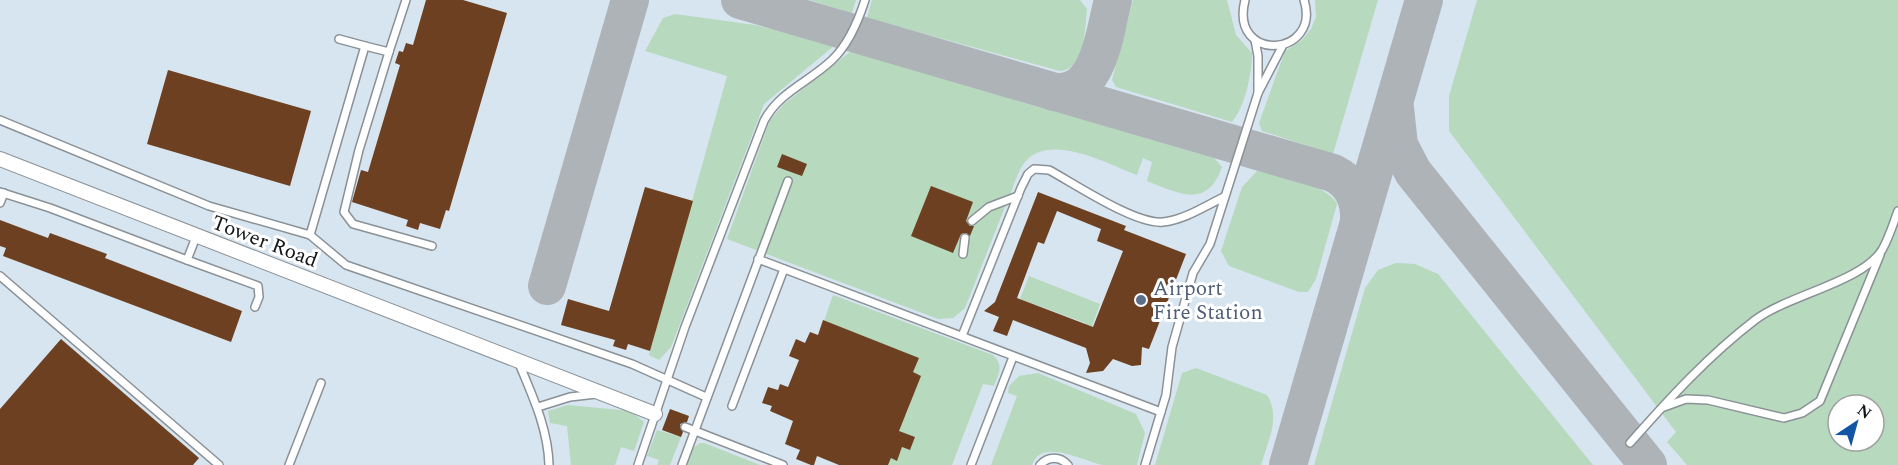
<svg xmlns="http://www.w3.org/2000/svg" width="1898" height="465" font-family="Spectral,serif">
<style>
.built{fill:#d7e5f0;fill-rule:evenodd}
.green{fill:#b7d9be;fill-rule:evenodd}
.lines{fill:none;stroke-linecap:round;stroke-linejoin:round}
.taxiway{stroke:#aeb3b8;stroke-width:38}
.building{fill:#6d4021;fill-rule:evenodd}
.service-casing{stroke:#8a9196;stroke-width:10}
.minor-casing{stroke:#8a9196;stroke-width:16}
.service{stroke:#fff;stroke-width:7}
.minor{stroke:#fff;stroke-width:14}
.service-dot{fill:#5c6f8a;stroke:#fff;stroke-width:2}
.labels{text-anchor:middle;stroke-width:6;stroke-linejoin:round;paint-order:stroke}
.street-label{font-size:21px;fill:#121517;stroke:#fff}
.service-label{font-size:21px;fill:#4e5e75;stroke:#fff;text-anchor:start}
</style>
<rect width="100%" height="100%" fill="#e8eff5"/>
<path class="built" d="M0,0h1898v465h-1898zM1838,405h36v36h-36z"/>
<g class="green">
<path d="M810,0h46l-4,13z"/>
<path d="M872,0h208l7,9c-2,19 -2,61 -27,62l-193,-53z"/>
<path d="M1133,0h94l9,35 16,18c0,20 -7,54 -20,69l-116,-35 -4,-7z"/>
<path d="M1315,0h63l-45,154 -71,-23 -3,-8 26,-72 17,-11 9,-11 5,-12z"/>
<path d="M1477,0h421v465h-211l-20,-23 9,-10 -227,-301v-35zM1838,405h36v36h-36z"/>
<path d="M675,14l80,11 80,20 -71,59 -93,243 -12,13 -10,-5 78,-279 -82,-25 18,-33z"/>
<path d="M851,51l363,107 8,9c-15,42 -42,27 -75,14l5,-19 -9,-4 -6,17c-29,-11 -88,-44 -113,-12 -3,4 -6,11 -8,16l-51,129 -12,10 -15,1 -211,-80 43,-119 14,-16z"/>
<path d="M1258,170c20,2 71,16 79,34l-21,75 -8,13h-9l-70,-26 -8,-15 21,-64z"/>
<path d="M1396,263l19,1 23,10 155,191h-279l51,-177 13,-18z"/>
<path d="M1029,276l71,28 -10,28 -7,-3 2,-6 -65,-24z"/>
<path d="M833,295l160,60c11,10 6,19 1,31l-11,-2 -31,81h-64l3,-7 6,2 5,-13 8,3 5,-13 -63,-23 6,-16 48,17 4,-12 -8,-3 -79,-76z"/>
<path d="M1196,368l71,27c14,22 1,46 -6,70h-106l27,-92z"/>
<path d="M1038,373l98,41 9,19 -8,32c-10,0 -22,0 -33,0 -17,-2 -63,-29 -72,0h-41l26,-69 -9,-3 1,-7 10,-10z"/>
<path d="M568,405l62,6 14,11 -10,29 -13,-4 -6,18h-44l-4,-39 -17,-3 -2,-12z"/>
<path d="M657,430l24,7 -11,28h-13l2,-5 -12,-4z"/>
<path d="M700,443h4l56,22h-73l6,-17z"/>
</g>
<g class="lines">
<g class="taxiway">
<path d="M740,0l593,173c19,9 27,26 26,47"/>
<path d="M1054,92c46,4 50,-59 59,-92"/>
<path d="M1395,108l4,37 14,27 235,293"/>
<path d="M547,286l83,-286"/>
<path d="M1288,465l136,-465"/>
</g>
</g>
<g class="building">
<path d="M426,0h37l44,13 -58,198 -3,-1 -6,19 -20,-6 -2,7 -12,-4 2,-6 -56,-18 9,-32 7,2 32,-107 -5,-2 4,-12 4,1 3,-9 7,2z"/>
<path d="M168,70l143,41 -21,75 -143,-42z"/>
<path d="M782,154l25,10 -5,12 -25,-9z"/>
<path d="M931,186l42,16 -7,19 4,5h4l-4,10 -4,-3 -5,1 -8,19 -42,-17z"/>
<path d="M645,187l48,14 -43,150 -22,-7 -2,6 -13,-4 2,-6 -54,-15 7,-26 41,12z"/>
<path d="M1038,192l88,34 -2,4 62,24 -37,95 -7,-2 -1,18 -9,1 -19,-7 -10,12 -17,2 4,-10 -4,-15 -73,-28 -6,16 -14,-5 6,-14 -15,-6 11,-9zM1057,211l44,18 -4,12 26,10 -30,76 -76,-29 21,-56 6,2z"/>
<path d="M0,220l48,18 2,-5 57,21 -2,4 137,53 -11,31 -228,-86 3,-8 -6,-2z"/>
<path d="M823,320l96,38 -6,14 8,4 -22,55 16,6 -5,13 -8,-3 -5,14 -6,-3 -3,7h-49l-22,-9 -3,9h-3l-15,-6 4,-9 -15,-6 8,-23 -23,-10 2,-5 -10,-3 6,-16 10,3 2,-6 8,3 11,-27 -10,-4 7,-17 9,4 5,-11 8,3z"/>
<path d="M61,339l138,119 -6,7h-193v-56z"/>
<path d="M670,409l19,7 -2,6 -7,2 3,8 -2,5 -19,-7z"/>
</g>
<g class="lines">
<defs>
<g id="service">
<path d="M1245,0c-16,64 77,57 59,0"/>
<path d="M1255,40l3,16v37"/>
<path d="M365,46l24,6 17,-52"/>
<path d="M389,52l-30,98 -15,62 9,12 79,22"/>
<path d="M0,120l209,86 101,29 55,-189 -26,-7"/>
<path d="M0,192l50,16 137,52"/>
<path d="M0,203l4,-10"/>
<path d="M972,221l17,-14 29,-11"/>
<path d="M310,235l36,30 286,99 74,33"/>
<path d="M196,237l-9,23 71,26 1,11 -4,10"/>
<path d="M963,254l2,-16"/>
<path d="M758,259l403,153"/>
<path d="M0,276l219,189"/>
<path d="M962,336l59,-148 7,-14 6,-5 15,1c26,14 87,55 114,52 21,-2 42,-16 61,-25"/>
<path d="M518,361c14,34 30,67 31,104"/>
<path d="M732,406l52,-137"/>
<path d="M538,407l32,-10 26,-3"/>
<path d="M1664,407l22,-8 22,1 76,18 18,-5 18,-12 60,-146"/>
<path d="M685,427l98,38"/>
<path d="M1630,443c39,-44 78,-87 125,-123 33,-25 107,-38 127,-70 7,-12 11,-26 16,-39"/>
<path d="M289,465l32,-82"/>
<path d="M638,465l47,-138 79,-206c15,-29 45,-39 68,-61 16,-15 26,-38 33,-60"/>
<path d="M682,465l106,-284"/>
<path d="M971,465l42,-108"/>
<path d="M1040,465c8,-9 20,-9 28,0"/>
<path d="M1145,465l21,-70 6,-48 21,-74 17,-29 48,-151 25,-48"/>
</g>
<path id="minor" d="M0,159l655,255"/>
</defs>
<use href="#service" class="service-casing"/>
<use href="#minor" class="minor-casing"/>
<use href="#service" class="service"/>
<use href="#minor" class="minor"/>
</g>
<circle class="service-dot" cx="1141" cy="300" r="6"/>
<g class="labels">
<g class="street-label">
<text transform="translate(265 241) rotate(21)" y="7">Tower Road</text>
</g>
<g class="service-label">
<text x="1153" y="295">Airport<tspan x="1153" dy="24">Fire Station</tspan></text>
</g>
</g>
<g transform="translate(1856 423) rotate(36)"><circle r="28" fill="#ffffff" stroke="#a0a1a2" stroke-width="1.5"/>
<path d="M0-4.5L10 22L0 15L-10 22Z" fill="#1355a5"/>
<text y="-9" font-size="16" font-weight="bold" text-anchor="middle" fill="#121517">N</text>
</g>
</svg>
